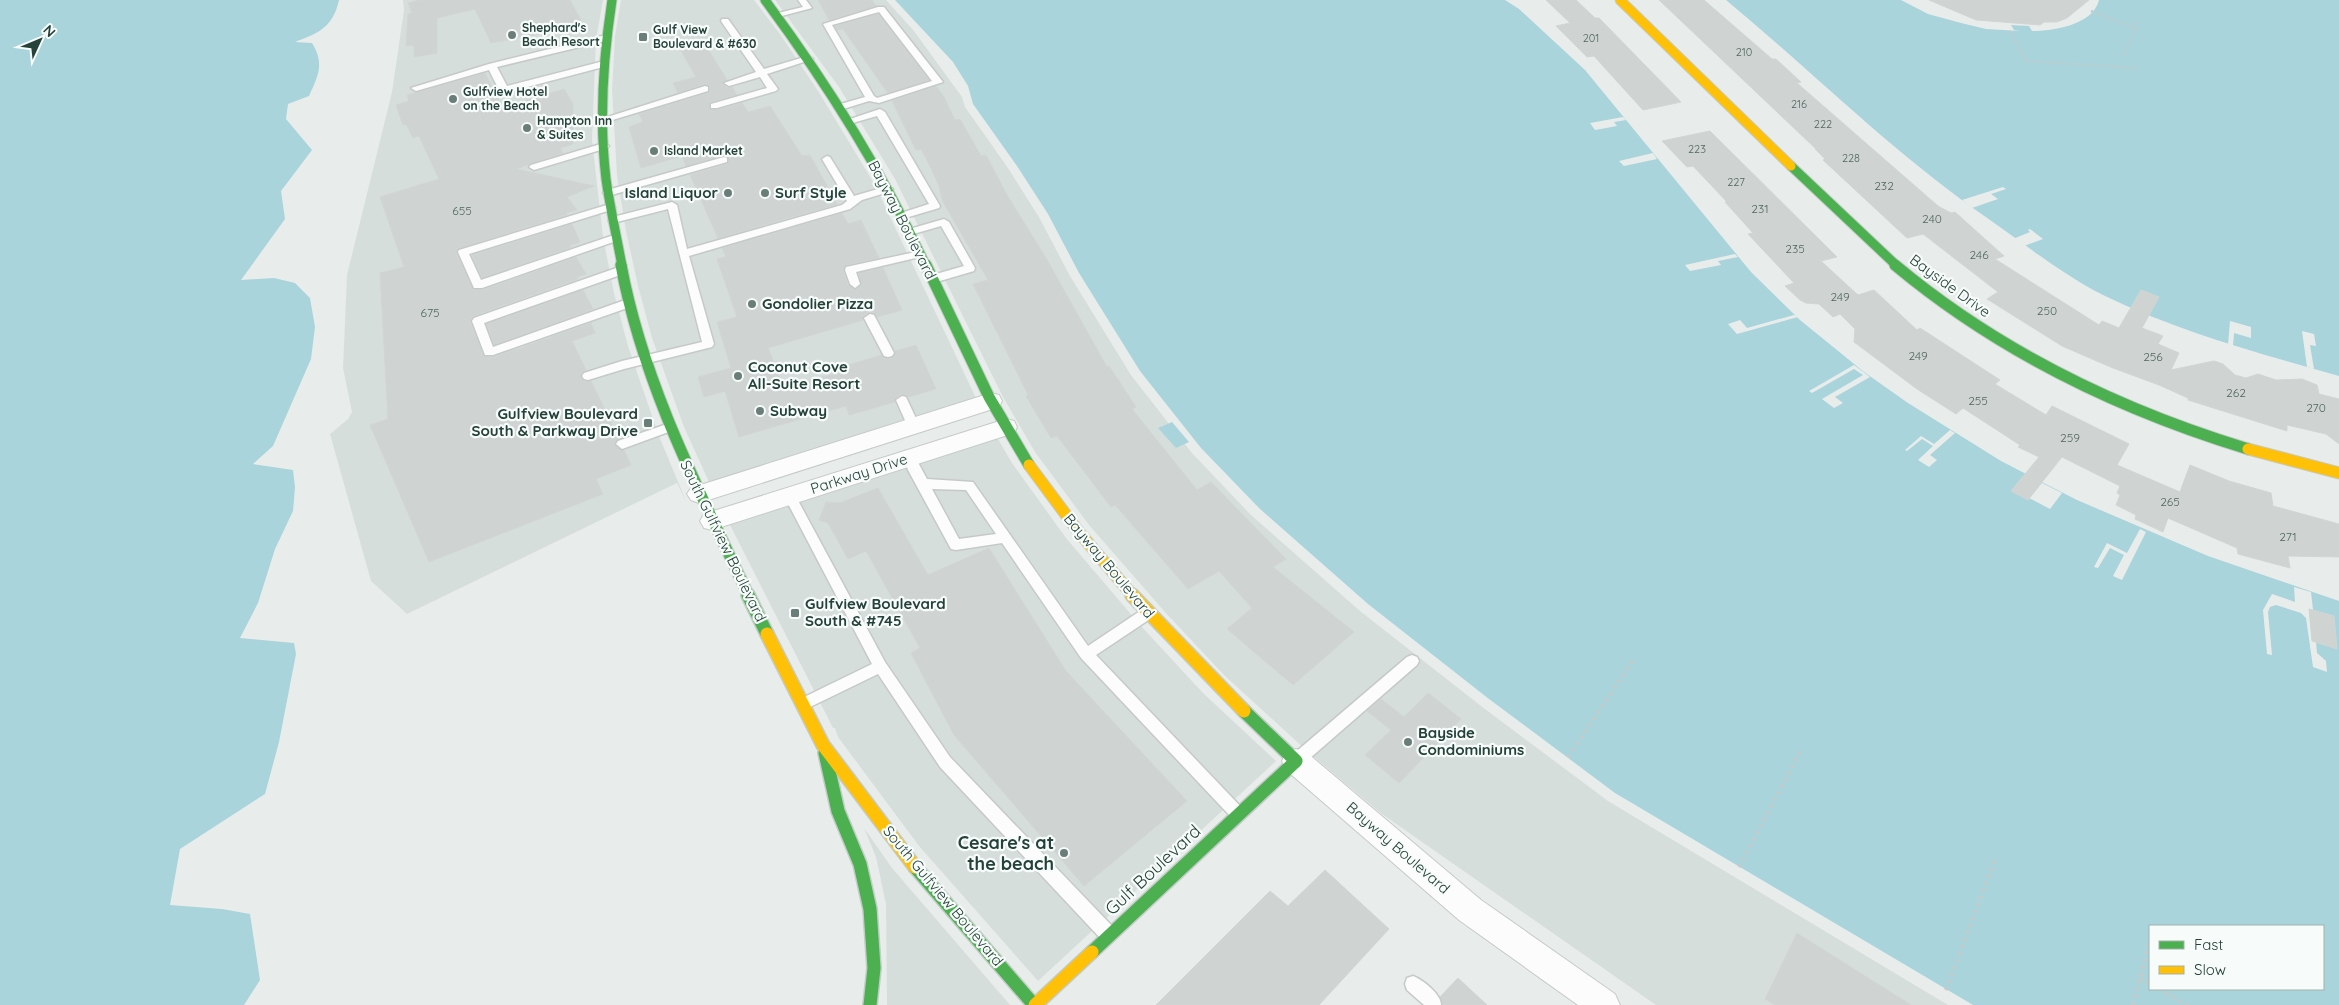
<svg xmlns="http://www.w3.org/2000/svg" width="2339" height="1005" font-family="Quicksand,sans-serif">
<style>
.built{fill:#d6dedb}
.water{fill:#a9d4db;fill-rule:evenodd}
.pier{fill:#e8edeb}
.building{fill:#cfd4d2;stroke:#d1d6d4}
.lines{fill:none;stroke-linecap:round;stroke-linejoin:round}
.lane-casing{stroke:#c5cac8;stroke-width:3}
.street-casing{stroke:#c5cac8;stroke-width:2}
.fast-far2-casing{stroke:#c3cbc8;stroke-width:11}
.fast-far1-casing{stroke:#c3cbc8;stroke-width:13}
.fast-casing{stroke:#c3cbc8;stroke-width:16}
.slow-far2-casing{stroke:#c3cbc8;stroke-width:11}
.slow-far1-casing{stroke:#c3cbc8;stroke-width:13}
.slow-casing{stroke:#c3cbc8;stroke-width:16}
.path-far1{stroke:#c3ccca;stroke-width:2.5;stroke-dasharray:2 3;stroke-linecap:butt}
.path{stroke:#c3ccca;stroke-width:4;stroke-dasharray:3 4.5;stroke-linecap:butt}
.lane{fill:#fcfcfc;fill-rule:evenodd}
.street{fill:#fcfcfc;fill-rule:evenodd}
.fast-far2{stroke:#4caf50;stroke-width:9}
.fast-far1{stroke:#4caf50;stroke-width:11}
.fast{stroke:#4caf50;stroke-width:13}
.slow-far2{stroke:#ffc107;stroke-width:9}
.slow-far1{stroke:#ffc107;stroke-width:11}
.slow{stroke:#ffc107;stroke-width:13}
.poi-dot{fill:#697e78;stroke:#f7fbf9;stroke-width:2}
.labels{text-anchor:middle;stroke-width:4.5;stroke-linejoin:round;paint-order:stroke}
.far-number-label{font-size:11px;fill:#506761}
.far-poi-label{font-size:12px;font-weight:bold;fill:#24423a;stroke:#f7fbf9;text-anchor:start}
.number-label{font-size:12px;fill:#506761}
.poi-label{font-size:15px;font-weight:bold;fill:#24423a;stroke:#f7fbf9;text-anchor:start}
.street-label{font-size:15px;fill:#24423a;stroke:#f7fbf9}
.near-poi-label{font-size:18px;font-weight:bold;fill:#24423a;stroke:#f7fbf9;text-anchor:end}
.near-street-label{font-size:18px;fill:#24423a;stroke:#f7fbf9}
</style>
<rect width="100%" height="100%" fill="#e8edeb"/>
<g class="built">
<path d="M403,0h200l-7,40 -4,100 11,97 11,56 14,53 31,90 27,65 -9,-18 -270,131 -36,-33 -41,-147 18,-15 4,-7 -9,-44 4,-93 45,-183 12,-82z"/>
<path d="M621,0h133l26,34 40,60 55,91 101,213 -267,84 -25,-55 -32,-89 -14,-52 -12,-55 -9,-55 -5,-86 3,-54z"/>
<path d="M775,0h111l28,31 48,66 3,10 43,61 31,49 31,59 61,99 60,77 59,62 110,97 121,95 127,95 340,204h-292l-274,-191 -75,-63 -83,-76 -60,-64 -75,-86 -54,-73 -32,-55 -108,-218 -56,-92z"/>
<path d="M998,439l14,24 54,75 75,88 62,67 73,68 -238,220 -119,-135 -81,-109 -3,-9h-2l-103,-203z"/>
<path d="M864,828l28,40 118,137h-123l-1,-101 -10,-47z"/>
</g>
<g class="water">
<path d="M0,0h339c-6,27 -20,33 -44,42l17,1c13,21 6,33 -3,53l-21,8 -2,15 26,31 -31,41 4,28 -44,61 33,-2 21,5 15,15 5,29 -4,32 -38,87 -20,18 40,6 2,17 -2,24 -18,38 -17,54 -18,35 54,5 2,11 -17,88 -14,52 -85,55 -10,56 52,4 28,5 10,66 -16,25h-244z"/>
<path d="M895,0h610l14,9 66,61 166,202 49,48 64,52 44,31 93,58 76,39 131,56 131,45v404h-366l-358,-212 -126,-94 -121,-95 -109,-96 -58,-60 -61,-77 -61,-98 -31,-59 -31,-48 -44,-62 -5,-18 -15,-24zM2150,926h173v63h-173z"/>
<path d="M1726,0h175l27,14 33,9 25,6 34,2 -6,-1 -3,-5 18,1 3,5c21,0 61,-6 67,-31h240v376c-81,-23 -160,-44 -236,-81 -41,-21 -76,-49 -113,-75 -95,-65 -176,-147 -264,-220z"/>
<path d="M1172,422l17,20 -13,6 -18,-20z"/>
</g>
<g class="pier">
<path d="M1623,117l3,3 -12,2 3,4 -22,4 -5,-7z"/>
<path d="M1653,153l4,6 -33,7 -5,-5z"/>
<path d="M2003,187l3,2 -15,5 7,5 -26,9 -10,-8z"/>
<path d="M2030,229l13,10 -19,7 -11,-7 17,-7 -2,-2z"/>
<path d="M1735,254l3,3 -20,4 3,4 -31,6 -5,-6z"/>
<path d="M1794,315l4,2 -61,17 -9,-10 12,-4 7,8z"/>
<path d="M2230,321l21,6v11l-17,-5 -1,13 -5,-1z"/>
<path d="M2302,331l12,3 2,12 -6,-1 4,24 -7,-2z"/>
<path d="M1854,365l16,12 -35,20 8,6 -9,5 -12,-9 41,-24 -9,-6 -42,24 -3,-2z"/>
<path d="M1950,430l5,3 -25,22 7,5 -8,7 -11,-7 15,-14 -11,-7 -15,12 -2,-1 16,-14 13,8z"/>
<path d="M2042,483l20,10 -12,16 -21,-11z"/>
<path d="M2140,529l6,3 -24,48 -9,-4 11,-21 -14,-7 -12,20 -4,-1 13,-24 20,10z"/>
<path d="M2294,587l17,5 2,18 -4,-1 3,32 4,1 1,11 9,8 1,11 -14,-5 -7,-49 -5,-5 -25,-8 -6,2 -2,5 4,43 -5,-1 -4,-44 9,-16 23,8z"/>
</g>
<g class="building">
<path d="M419,0h151l12,22 -47,13 -44,8 -16,-34 -38,9v35l-23,4v-12l-8,1 2,-32 4,-1 -4,-10z"/>
<path d="M818,0h54l4,6 -47,14z"/>
<path d="M1546,0h30l19,18h4l82,84 -38,8 -49,-54 -7,1 -31,-31 14,-3z"/>
<path d="M1659,0h45l68,59h4l25,23 -4,1 141,123 13,7 4,-1 49,44 -9,3 104,66 3,-4 17,7 22,-38 18,7 -17,31 21,8 -5,8 21,9 -8,17 43,-9 9,3 12,11 11,3 12,-4 18,6 26,-1 15,6 2,9 20,5v45l-13,-10 -39,-9v6l-99,-31v-2l-29,-13 -46,-17 -51,-22 -75,-47 11,-7 -75,-58 -16,4 -84,-78 2,-1 -10,-10h1z"/>
<path d="M1929,0h160l-22,18 -10,4h-13l-4,3 -64,-5z"/>
<path d="M878,14l51,66 -41,13 -45,-64 -6,1 -2,-4z"/>
<path d="M704,43l23,37 -5,4 6,4 4,-1 5,8 -27,7v7l8,1 24,-7 6,9 22,-6 32,50 8,-1 27,49 -119,34 -28,-63 38,-11 1,-7 -6,-2 -37,11 -4,-10 -41,12 -12,-41 14,-5 -4,-8 71,-22v-6l-6,-2 -26,9 -5,-10 23,-6 -16,-28z"/>
<path d="M485,73l17,34 62,-18 9,15v40l-13,4 3,5 -47,16 78,17 -27,11 10,13 -11,3 1,2 -110,34 -1,4 18,37h9l93,-33 10,17 -9,3 1,2 -105,37 -3,6 15,35h9l97,-34 4,10 -23,8 14,29 -4,2 -2,5 4,4h7l28,58 -5,5 7,6h3l7,15 -35,14 7,15 -174,68 -59,-137 18,-6 -8,-146 24,-6 -24,-70 59,-18 -20,-43 -6,2 -7,-14 -3,1 -7,-20 13,-4 -2,-6z"/>
<path d="M936,86l8,11 11,23 5,-1 21,37 5,-1 21,40 39,63 61,109 2,-1 27,41 -4,2 65,81 14,-8 75,77 -13,8 81,65 -61,53 -66,-56 25,-21 -33,-37 -31,18 -73,-84 -4,2 -54,-71 -6,2 -25,-42 2,-1 -55,-111 15,-4 -45,-78 -4,-16 -9,-20 -9,-17 -5,1 -24,-49z"/>
<path d="M1710,131l127,126 -16,4 37,34 16,-5 43,40 3,-2 80,52 -5,4 51,31 6,-9 77,38 -12,21 63,27 10,-27 39,16 42,12 2,13 66,18v33l-51,-1 2,12 -52,-14 -1,-6 -69,-30 -5,14 -28,-13 1,-4 -20,-10 4,-10 -3,-2 3,-7 -58,-29 -34,43 -17,-9 28,-34 -21,-10 2,-2 -57,-37 -7,6 -39,-25 -63,-47 1,-13 -15,-15 -7,3 -14,-13 -13,-1 -6,-3 -15,-14 9,-3 -46,-49 5,-1 -28,-31h2l-34,-36 -6,1 -25,-26z"/>
<path d="M842,213l6,11 13,-4 18,38 -33,7 -3,6 5,14 8,4 6,-4 -4,-12 25,-5 19,42 -25,7 -3,-4 -5,-1 -6,4v4l-95,28 16,40 49,-14 -1,-4 50,-15 6,4 4,-1 3,-7 21,-6 20,44 -28,8 -7,-3 -6,4v4l-46,13 -3,-9 -107,31 -14,-46 -21,6 -6,-20 33,-9 -14,-46 20,-5 -20,-58 9,-2 -4,-9z"/>
<path d="M572,224l8,18 -10,3 1,2 -89,31 -10,-23z"/>
<path d="M583,290l10,19 -99,36 -8,-21z"/>
<path d="M878,488l50,87 61,-27 77,123 121,130 -103,85 -130,-151 -43,-82 9,-5 -54,-97 -18,8 -20,-36 -9,-3 7,-18 14,1z"/>
<path d="M2309,609l25,7 3,33 -25,-8z"/>
<path d="M1428,693l33,26 -62,64 -34,-28 26,-25 -24,-19 14,-12 23,18z"/>
<path d="M1325,870l64,59 -70,76h-163l114,-114 18,15z"/>
<path d="M1797,933l114,72h-136l-10,-6z"/>
<path d="M1458,978l29,27h-44l-3,-8z"/>
</g>
<g class="lines">
<defs>
<g id="lane">
<path d="M798,0h8l6,8 -38,10v-4l29,-7z"/>
<path d="M878,7h6l59,75 -64,21 -10,-2 -29,9 -3,-1v-4l28,-8 -42,-73zM879,12l53,69 -55,17 -3,-2 -42,-71z"/>
<path d="M722,19h6l36,50 44,-13 5,3 -46,15 11,15 -2,2 -59,17h-6v-4l56,-16 -7,-11 -31,9 -5,-3 32,-11 -35,-51z"/>
<path d="M606,35l3,1v4l-112,27 10,19 97,-25 3,1v4l-103,27 -5,-3 -10,-20 -73,21 -5,-3 78,-24z"/>
<path d="M705,86l3,1v4l-102,31 -3,1 -5,-3z"/>
<path d="M880,109l5,3 55,94 -1,2 -37,11 -5,-3 1,-2 31,-10 -52,-88 -28,8 -5,-3z"/>
<path d="M604,143l5,3 -2,2 -73,22 -5,-3 2,-2z"/>
<path d="M827,156l3,1 24,39 34,-10 5,3 -1,2 -30,9 -12,9 -161,47 25,88 -2,3 -88,22 -36,11 -4,-1 -2,-3 2,-3 38,-12 80,-19 -34,-133 -55,14 -4,-1v-4l63,-16 5,3 10,44 155,-44 5,-4 -25,-42z"/>
<path d="M724,157l3,1v4l-119,34 -5,-3 1,-2z"/>
<path d="M610,204l5,3 -1,2 -145,45 12,26 130,-44h8v4l-137,48h-8l-16,-36 1,-2z"/>
<path d="M944,219l5,3 26,46 -1,3 -41,12 -4,-1 -1,-3 1,-3 35,-10 -23,-40 -31,9 -5,-3 1,-2z"/>
<path d="M920,251l5,3 -1,2 -68,16 4,12 -5,4 -5,-4 -5,-14 1,-3z"/>
<path d="M622,266l4,1 1,3 -1,3 -142,50 9,24 132,-47h8l1,3 -1,3 -140,49h-8l-13,-34 2,-3z"/>
<path d="M870,314l4,1 20,38 -2,3 -4,1 -4,-1 -20,-38z"/>
<path d="M902,396l4,1 14,30 -2,3h-8l-2,-3 -12,-27z"/>
<path d="M670,423l6,4 -2,3 -52,19 -6,-5 2,-3z"/>
<path d="M910,453l4,2 13,24 46,3 115,164 55,-37 5,-2 5,2 2,4 -2,4 -57,38 147,154 2,5 -2,5 -5,2 -5,-2 -152,-161 -79,-115 -46,7 -5,-1 -43,-79 -4,-12zM932,489l34,1 30,44 -37,5z"/>
<path d="M790,491l4,2 91,169 65,95 164,171 2,6 -2,6 -6,2 -6,-2 -162,-173 -62,-93 -70,34 -5,2 -5,-2 -2,-4 2,-4 74,-36 -88,-168 2,-3z"/>
<path d="M1412,655l5,2 2,4 -2,4 -116,101 -5,2 -5,-2 -2,-5 2,-5 116,-99z"/>
<path d="M1413,976c10,4 28,18 28,29h-17l-17,-15 -2,-6 2,-6z"/>
</g>
<g id="street">
<path d="M991,393l8,2 3,6 -3,6 -300,96 -8,-3 -4,-6 4,-6z"/>
<path d="M1006,419l8,2 3,6 -3,6 -302,97 -8,-2 -4,-7 4,-7z"/>
<path d="M1296,749l10,3 175,148 134,94 5,11h-42l-119,-85 -173,-150 -4,-9 4,-9z"/>
</g>
<g id="fast-far2">
<path d="M612,0c-9,59 -13,120 -6,179 4,29 11,59 16,87"/>
<path d="M765,0c63,85 117,170 161,266"/>
<path d="M1791,166l106,100"/>
</g>
<g id="fast-far1">
<path d="M621,265c22,118 77,224 128,331"/>
<path d="M926,265l63,132 40,68"/>
<path d="M1895,265c103,86 225,145 353,184"/>
</g>
<g id="fast">
<path d="M748,595l19,39"/>
<path d="M825,753l13,58 22,53 10,45 4,59 -4,37"/>
<path d="M915,867l119,138"/>
<path d="M1092,952l204,-191 -52,-50"/>
</g>
<path id="slow-far2" d="M1620,0l171,166"/>
<g id="slow-far1">
<path d="M2248,449l91,24"/>
<path d="M1029,465l49,66 55,65"/>
</g>
<g id="slow">
<path d="M1132,595l112,116"/>
<path d="M767,634l56,111 92,122"/>
<path d="M1035,1005l57,-53"/>
</g>
</defs>
<use href="#lane" class="lane-casing"/>
<use href="#street" class="street-casing"/>
<use href="#fast-far2" class="fast-far2-casing"/>
<use href="#fast-far1" class="fast-far1-casing"/>
<use href="#fast" class="fast-casing"/>
<use href="#slow-far2" class="slow-far2-casing"/>
<use href="#slow-far1" class="slow-far1-casing"/>
<use href="#slow" class="slow-casing"/>
<g class="path-far1">
<path d="M2091,11l44,17"/>
<path d="M2010,31l16,30 112,7"/>
<path d="M2124,56l14,-35"/>
</g>
<g class="path">
<path d="M1568,757l66,-98"/>
<path d="M1739,867l61,-115"/>
<path d="M2140,978l10,6"/>
<path d="M2159,989l28,16"/>
<path d="M1946,990l49,-131"/>
<path d="M2133,1005l17,-66"/>
</g>
<use href="#lane" class="lane"/>
<use href="#street" class="street"/>
<use href="#fast-far2" class="fast-far2"/>
<use href="#fast-far1" class="fast-far1"/>
<use href="#fast" class="fast"/>
<use href="#slow-far2" class="slow-far2"/>
<use href="#slow-far1" class="slow-far1"/>
<use href="#slow" class="slow"/>
</g>
<g class="poi-dot">
<circle cx="512" cy="35" r="5"/>
<rect x="638" y="32" width="10" height="10" rx="2.5"/>
<circle cx="453" cy="99" r="5"/>
<circle cx="527" cy="128" r="5"/>
<circle cx="654" cy="151" r="5"/>
<circle cx="728" cy="193" r="5"/>
<circle cx="765" cy="193" r="5"/>
<circle cx="752" cy="304" r="5"/>
<circle cx="738" cy="376" r="5"/>
<circle cx="760" cy="411" r="5"/>
<rect x="643" y="418" width="10" height="10" rx="2.5"/>
<rect x="790" y="608" width="10" height="10" rx="2.5"/>
<circle cx="1408" cy="742" r="5"/>
<circle cx="1064" cy="853" r="5"/>
</g>
<g class="labels">
<g class="far-number-label">
<text x="1591" y="42">201</text>
<text x="1744" y="56">210</text>
<text x="1799" y="108">216</text>
<text x="1823" y="128">222</text>
<text x="1697" y="153">223</text>
<text x="1851" y="162">228</text>
<text x="1736" y="186">227</text>
</g>
<g class="far-poi-label">
<text x="522" y="32">Shephard's<tspan x="522" dy="14">Beach Resort</tspan></text>
<text x="653" y="34">Gulf View<tspan x="653" dy="14">Boulevard &amp; #630</tspan></text>
<text x="463" y="96">Gulfview Hotel<tspan x="463" dy="14">on the Beach</tspan></text>
<text x="537" y="125">Hampton Inn<tspan x="537" dy="14">&amp; Suites</tspan></text>
<text x="664" y="155">Island Market</text>
</g>
<g class="number-label">
<text x="1884" y="190">232</text>
<text x="1760" y="213">231</text>
<text x="462" y="215">655</text>
<text x="1932" y="223">240</text>
<text x="1795" y="253">235</text>
<text x="1979" y="259">246</text>
<text x="1840" y="301">249</text>
<text x="2047" y="315">250</text>
<text x="430" y="317">675</text>
<text x="1918" y="360">249</text>
<text x="2153" y="361">256</text>
<text x="2236" y="397">262</text>
<text x="1978" y="405">255</text>
<text x="2316" y="412">270</text>
<text x="2070" y="442">259</text>
<text x="2170" y="506">265</text>
<text x="2288" y="541">271</text>
</g>
<g class="poi-label">
<text x="718" y="198" text-anchor="end">Island Liquor</text>
<text x="775" y="198">Surf Style</text>
<text x="762" y="309">Gondolier Pizza</text>
<text x="748" y="372">Coconut Cove<tspan x="748" dy="17">All-Suite Resort</tspan></text>
<text x="770" y="416">Subway</text>
<text x="638" y="419" text-anchor="end">Gulfview Boulevard<tspan x="638" dy="17">South &amp; Parkway Drive</tspan></text>
<text x="805" y="609">Gulfview Boulevard<tspan x="805" dy="17">South &amp; #745</tspan></text>
<text x="1418" y="738">Bayside<tspan x="1418" dy="17">Condominiums</tspan></text>
</g>
<g class="street-label">
<text transform="translate(902 220) rotate(63)" y="5">Bayway Boulevard</text>
<text transform="translate(1950 286) rotate(36)" y="5">Bayside Drive</text>
<text transform="translate(859 474) rotate(-18)" y="5">Parkway Drive</text>
<text transform="translate(723 541) rotate(64)" y="5">South Gulfview Boulevard</text>
<text transform="translate(1109 566) rotate(50)" y="5">Bayway Boulevard</text>
<text transform="translate(1398 848) rotate(41)" y="5">Bayway Boulevard</text>
<text transform="translate(943 896) rotate(50)" y="5">South Gulfview Boulevard</text>
</g>
<g class="near-poi-label">
<text x="1054" y="849">Cesare's at<tspan x="1054" dy="21">the beach</tspan></text>
</g>
<g class="near-street-label">
<text transform="translate(1153 870) rotate(-43)" y="6">Gulf Boulevard</text>
</g>
</g>
<rect x="2149" y="925" width="175" height="65" fill="#f7fbf9" stroke="#a3b1ad"/>
<rect x="2159" y="941" width="25" height="8" fill="#4caf50" stroke="#a3b1ad"/>
<text x="2194" y="950" font-size="15" fill="#24423a">Fast</text>
<rect x="2159" y="966" width="25" height="8" fill="#ffc107" stroke="#a3b1ad"/>
<text x="2194" y="975" font-size="15" fill="#24423a">Slow</text>
<g transform="translate(40 40) rotate(46)" stroke="#f7fbf9" stroke-width="4" paint-order="stroke">
<path d="M0-4L9 19L0 12L-9 19Z" fill="#24423a"/>
<text y="-8" font-size="14" font-weight="bold" text-anchor="middle" fill="#24423a">N</text>
</g>
</svg>
